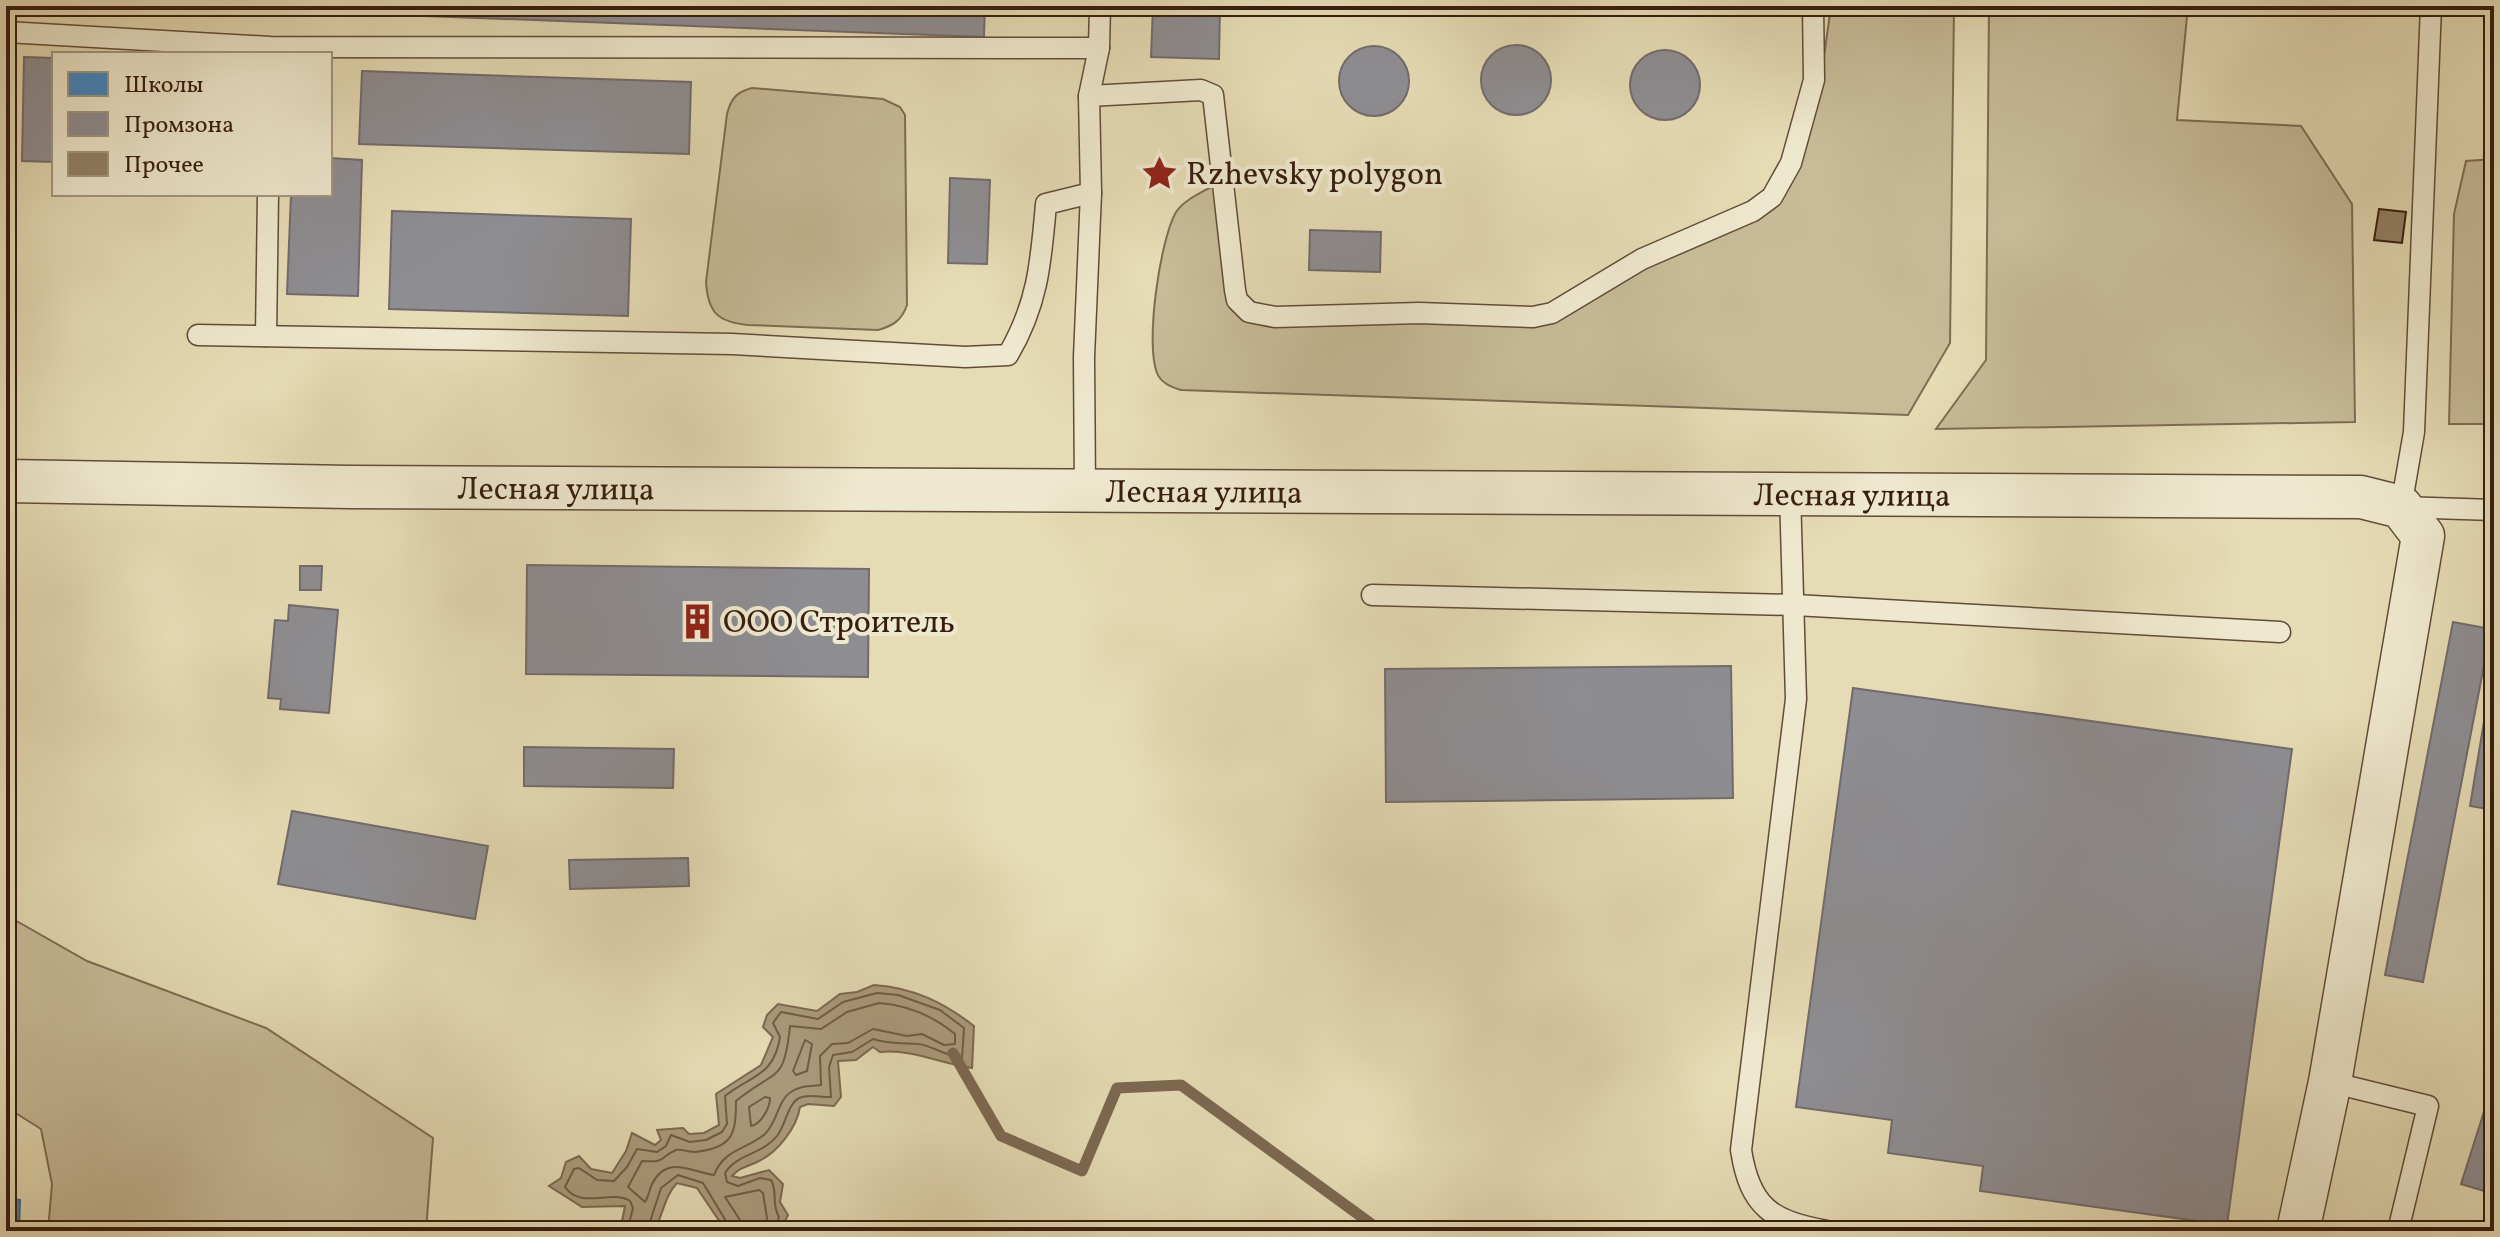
<svg xmlns="http://www.w3.org/2000/svg" width="2500" height="1237" font-family="Vollkorn,serif">
<style>
.green{fill:#c7bb98;stroke:#7f6c54;stroke-width:2}
.water{fill:#aa9a7c;stroke:#7c6851;stroke-width:2}
.schools{fill:#3f88c5;stroke:#3d688f;stroke-width:2}
.industry{fill:#8d8d92;stroke:#736b6b;stroke-width:2}
.lines{fill:none;stroke-linecap:round;stroke-linejoin:round}
.shore{stroke:#705c46;stroke-width:2}
.stream{stroke:#7c6851;stroke-width:11}
.building{fill:#918065;stroke:#371d10;stroke-width:2}
.lane-casing{stroke:#624c39;stroke-width:23}
.street-casing{stroke:#624c39;stroke-width:45}
.lane{stroke:#eee8ce;stroke-width:20}
.street{stroke:#eee8ce;stroke-width:42}
.labels{text-anchor:middle;stroke-width:8;stroke-linejoin:round;paint-order:stroke}
.poi-label{font-size:32px;fill:#371d10;stroke:#eee8ce;text-anchor:start}
.street-label{font-size:32px;fill:#371d10;stroke:#eee8ce}
</style>
<rect width="100%" height="100%" fill="#e5dbb4"/>
<filter id="stains"><feTurbulence type="fractalNoise" baseFrequency=".0025" numOctaves="4"/><feColorMatrix values="0 0 0 0 .2 0 0 0 0 .09 0 0 0 0 .02 0 0 0 .5 -.17"/></filter>
<radialGradient id="worn" r=".72"><stop offset=".6" stop-color="#630" stop-opacity="0"/><stop offset="1" stop-color="#630" stop-opacity=".3"/></radialGradient>
<g class="green">
<path d="M1831,6h123l-4,337 -42,72 -727,-25c-10,-3 -20,-7 -24,-17 -12,-30 3,-133 19,-161 7,-11 24,-19 35,-25l6,1 22,120 306,11 100,-56 112,-48 61,-115z"/>
<path d="M1989,6h199l-11,114 124,6 51,78 3,218 -419,7 50,-69z"/>
<path d="M752,88l131,11 17,8 5,8 2,190c-5,15 -14,21 -29,25l-130,-5c-31,-3 -40,-13 -42,-43l21,-168c4,-16 10,-22 25,-26z"/>
<path d="M2494,159v265h-45l5,-210 12,-53z"/>
<path d="M6,915l81,46 179,67 167,110 -7,93h-378l4,-47 -11,-55 -35,-22z"/>
</g>
<path class="water" d="M874,985c40,3 69,17 100,41l-2,42c-33,-5 -59,-19 -92,-16l-7,-5 -17,13 -18,1 3,36 -7,9 -26,-2 -8,3c-3,20 -22,45 -41,54 -11,6 -18,5 -27,15l8,2 29,-8 14,14 -3,18 8,13 -8,16h-54l-29,-43 -20,-5c-12,12 -14,32 -23,48h-34l5,-25 -43,1 -33,-21 12,-8 5,-16 13,-6 12,13 21,4 14,-22 6,-18 23,12 6,-5 -4,-10 26,-2 6,6 15,-1 15,-8 -3,-31 45,-29 12,-28 -10,-10 4,-12 11,-11 39,7 23,-17 17,-2z"/>
<path class="schools" d="M6,1199l14,1 -1,31h-13z"/>
<g class="industry">
<path d="M6,6h59v9l-59,-2z"/>
<path d="M161,6h824l-1,31z"/>
<path d="M1153,6h67l-1,53 -68,-2z"/>
<circle cx="1516" cy="80" r="35"/>
<circle cx="1374" cy="81" r="35"/>
<circle cx="1665" cy="85" r="35"/>
<path d="M24,57l30,1v104l-32,-1z"/>
<path d="M362,71l329,11 -2,72 -330,-10z"/>
<path d="M330,158l32,2 -4,136 -71,-2 4,-100h39z"/>
<path d="M950,178l40,2 -3,84 -39,-1z"/>
<path d="M392,211l239,8 -3,97 -239,-7z"/>
<path d="M1310,230l71,2 -1,40 -71,-2z"/>
<path d="M527,565l342,4 -1,108 -342,-3z"/>
<path d="M300,566h22l-1,24h-21z"/>
<path d="M289,605l49,5 -9,103 -49,-4 1,-10 -13,-1 7,-78 13,1z"/>
<path d="M2453,622l38,7 -68,353 -38,-7z"/>
<path d="M1731,666l2,132 -347,4 -1,-133z"/>
<path d="M2492,673h2v137l-24,-4z"/>
<path d="M1853,688l439,61 -65,476 -247,-34 3,-25 -95,-13 4,-33 -96,-13z"/>
<path d="M524,747l150,2 -1,39 -149,-2z"/>
<path d="M292,811l196,35 -13,73 -197,-35z"/>
<path d="M688,858l1,28 -119,3 -1,-29z"/>
<path d="M2494,1080v114l-33,-10z"/>
</g>
<g class="lines">
<g class="shore">
<path d="M879,1003c28,2 54,13 76,31v10l-11,1 -22,-11 -15,2 -34,-7 -25,14 -16,1 -12,12 1,29c-11,2 -21,0 -30,7 -13,8 -14,31 -26,42 -19,16 -41,15 -51,41 -23,-3 -47,-21 -62,9 -3,7 -3,12 -7,18l-17,-15 14,-26c26,2 17,-4 34,-11 4,-1 14,2 19,2 38,-4 41,-18 41,-51 40,-33 48,-16 54,-75l31,3 26,-17z"/>
<path d="M805,1040l7,4 -5,27 -11,4 -3,-4z"/>
<path d="M765,1097l5,1c0,10 -9,26 -19,28l-2,-19z"/>
<path d="M627,1231l6,-23 -3,-7c-19,-12 -49,9 -65,-14l9,-18 5,-1 18,12 17,1 13,-14 10,-18 20,3 9,-6 5,-11 19,7 16,-2 16,-8 5,-8 -2,-28c27,-21 49,-20 55,-59l-7,-14 8,-11 37,7 25,-17 34,-9 21,2 42,15 24,18 -2,30c-16,-2 -34,-14 -44,-14 -16,-1 -30,0 -45,-5l-21,13 -19,3 -4,12 2,30c-10,1 -21,-4 -32,1 -11,6 -14,28 -22,38 -15,19 -39,17 -52,37l2,9 11,4 22,-8 11,2c7,11 0,24 8,37l-5,14"/>
<path d="M647,1231l14,-43 17,-13 25,8 29,48"/>
<path d="M742,1231l-2,-11 -15,-23 34,-7 4,3 4,25 -3,13"/>
</g>
<path class="stream" d="M953,1053l48,83 81,35 35,-83 64,-3 200,146"/>
</g>
<path class="building" d="M2379,209l27,3 -4,31 -28,-3z"/>
<g class="lines">
<defs>
<g id="lane">
<path d="M2431,6l-17,426 -13,75 93,3"/>
<path d="M6,32l264,15 829,1"/>
<path d="M1089,96l112,-6 12,5 22,195 2,10 12,12 26,5 144,-4 114,4 19,-4 90,-54 111,-48 19,-14 19,-34 23,-83 -1,-74"/>
<path d="M198,335l534,9 233,13 43,-2c30,-51 33,-93 38,-151l45,-11"/>
<path d="M266,336l2,-142"/>
<path d="M1085,492l-1,-135 7,-164 -2,-97 10,-48 1,-42"/>
<path d="M1790,493l6,206 -55,451c9,58 31,71 86,81"/>
<path d="M1372,595l423,10 485,27"/>
<path d="M2330,1082l98,24 -30,125"/>
</g>
<g id="street">
<path id="s1" d="M6,481l344,6 2011,10 40,10 22,29 -93,546 -32,149"/>
</g>
</defs>
<use href="#lane" class="lane-casing"/>
<use href="#street" class="street-casing"/>
<use href="#lane" class="lane"/>
<use href="#street" class="street"/>
</g>
<defs>
<symbol id="sight-bare" viewBox="-9 -9 18 18"><path d="M0-6L1.8-2.2L6-1.7L2.9 1.2L3.7 5.4L0 3.3L-3.7 5.4L-2.9 1.2L-6-1.7L-1.8-2.2Z" fill="#8f2418" stroke="#eee8ce" stroke-width="2.5" paint-order="stroke"/></symbol>
<symbol id="building-bare" viewBox="-9 -9 18 18"><path d="M-4-6H4V6H1V3H-1V6H-4ZM-2.5-4.3h1.7v1.8h-1.7ZM.8-4.3h1.7v1.8H.8ZM-2.5-1h1.7V.8h-1.7ZM.8-1h1.7V.8H.8Z" fill="#8f2418" stroke="#eee8ce" stroke-width="2.5" paint-order="stroke"/></symbol>
</defs>
<g fill-rule="evenodd">
<use href="#sight-bare" x="1134" y="148" width="51" height="51"/>
<use href="#building-bare" x="672" y="596" width="51" height="51"/>
</g>
<g class="labels">
<g class="poi-label">
<text x="1186" y="184">Rzhevsky polygon</text>
<text x="723" y="632">ООО Строитель</text>
</g>
<g class="street-label">
<text dy="11" stroke="none"><textPath href="#s1" startOffset="550">Лесная улица</textPath></text>
<text dy="11" stroke="none"><textPath href="#s1" startOffset="1198">Лесная улица</textPath></text>
<text dy="11" stroke="none"><textPath href="#s1" startOffset="1846">Лесная улица</textPath></text>
</g>
</g>
<rect width="2500" height="1237" fill="none" stroke="#e5dbb4" stroke-width="32"/>
<rect x="8" y="8" width="2484" height="1221" fill="none" stroke="#371d10" stroke-width="4"/>
<rect x="16" y="16" width="2468" height="1205" fill="none" stroke="#371d10" stroke-width="2"/>
<rect x="52" y="52" width="280" height="144" fill="#eee8ce" stroke="#a59782" stroke-width="2"/>
<rect x="68" y="72" width="40" height="24" fill="#3f88c5" stroke="#a59782" stroke-width="2"/>
<text x="124" y="92" font-size="24" fill="#371d10">Школы</text>
<rect x="68" y="112" width="40" height="24" fill="#8d8d92" stroke="#a59782" stroke-width="2"/>
<text x="124" y="132" font-size="24" fill="#371d10">Промзона</text>
<rect x="68" y="152" width="40" height="24" fill="#918065" stroke="#a59782" stroke-width="2"/>
<text x="124" y="172" font-size="24" fill="#371d10">Прочее</text>
<rect width="100%" height="100%" filter="url(#stains)"/>
<rect width="100%" height="100%" fill="url(#worn)"/>
</svg>
